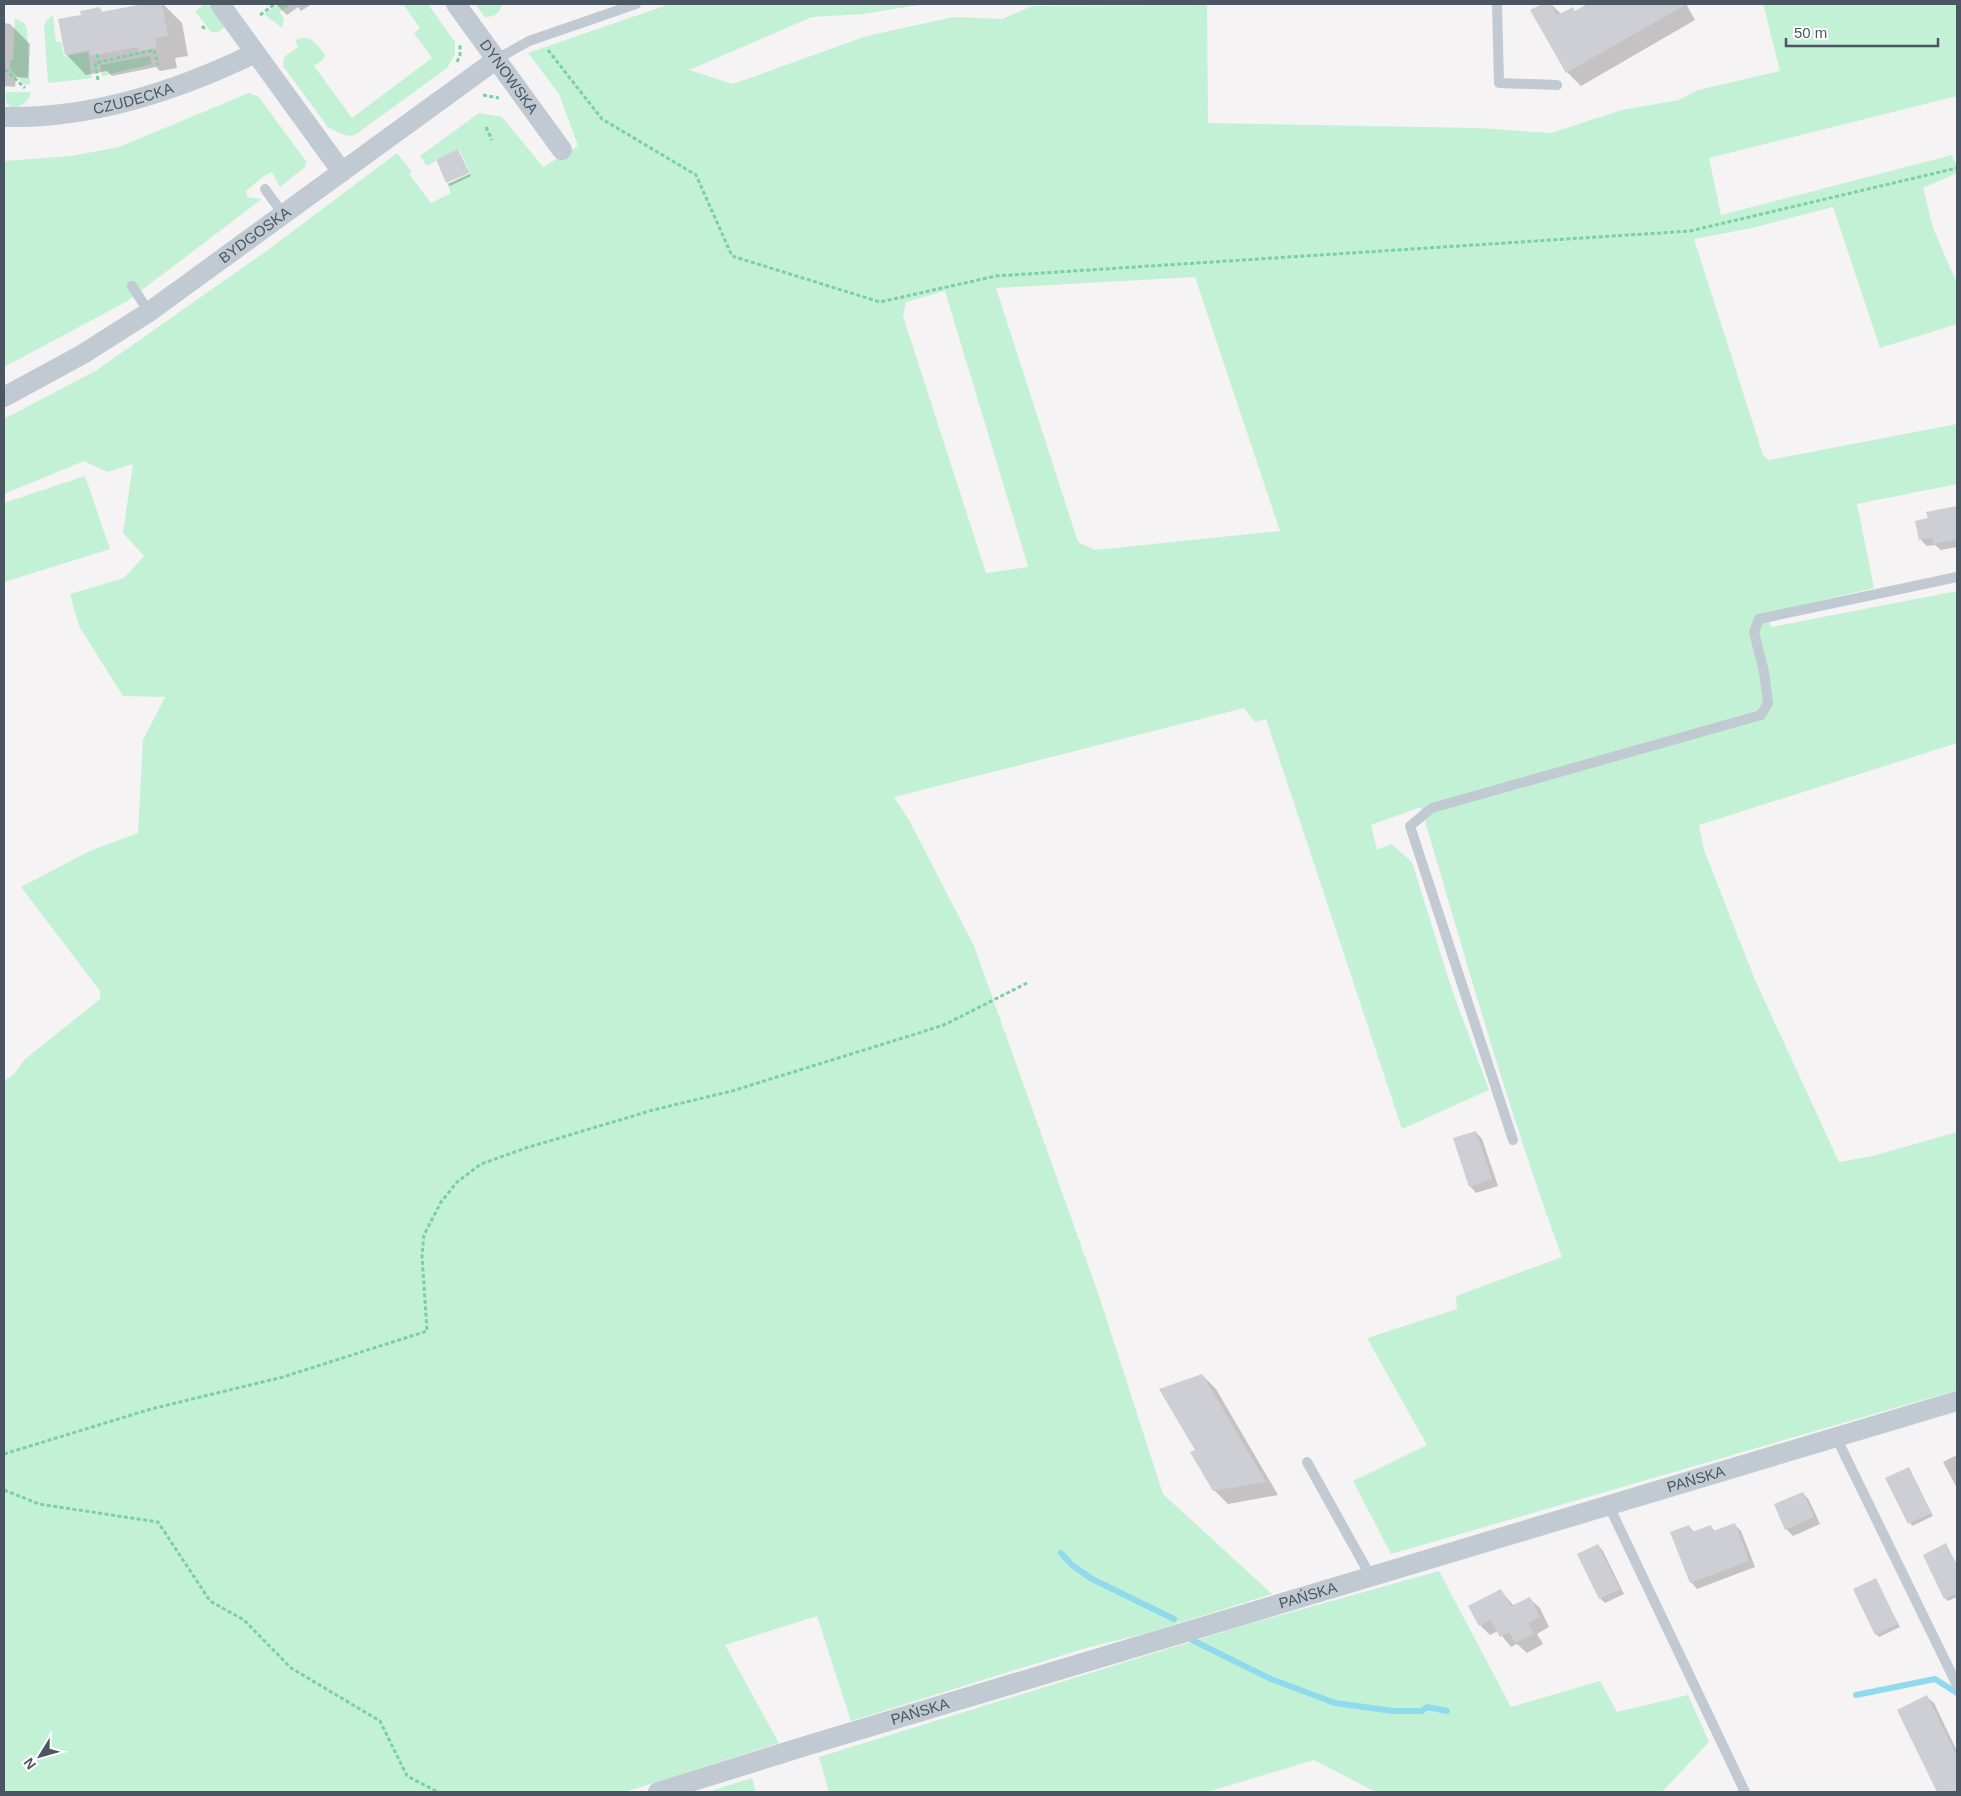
<svg xmlns="http://www.w3.org/2000/svg" width="1961" height="1796" font-family="Helvetica,sans-serif">
<style>
.green{fill:#c3f1d5;fill-rule:evenodd}
.shadow{fill:#0003}
.lines{fill:none;stroke-linecap:round;stroke-linejoin:round}
.stream{stroke:#90daee;stroke-width:6}
.building{fill:#cdcfd5}
.path{stroke:#7ad0a6;stroke-width:3;stroke-dasharray:4 2.5;stroke-linecap:butt}
.lane{stroke:#c1cad2;stroke-width:10}
.street{stroke:#c1cad2;stroke-width:20}
.labels{text-anchor:middle;stroke-width:4;stroke-linejoin:round;paint-order:stroke}
.street-label{font-size:15px;fill:#4a5661;stroke:#fff}
</style>
<rect width="100%" height="100%" fill="#f5f3f3"/>
<g class="green">
<path d="M279,4h12l-11,8 4,8 -2,8 -18,-14z"/>
<path d="M403,4h25l27,38v12l-8,14 -92,67c-11,3 -18,-4 -27,-8l-45,-61 1,-9 14,-10 -3,-6c14,-9 22,3 30,14l-1,4 -10,7 38,52 80,-60 -18,-25 6,-5z"/>
<path d="M475,4h27c-2,9 -7,13 -17,13z"/>
<path d="M670,4h255l-63,10 -50,3 -123,53 44,14 134,-48 86,-19 49,2 30,-13 175,-1 1,118 270,5 73,5 71,-23 57,-10 19,-10 82,-19 -17,-67h194v92l-248,62 12,57 231,-60 5,12v6l-34,15 10,40 24,56v40l-77,24 -47,-141 -81,21 -58,11 69,216 6,5 188,-36v60l-100,20 17,84 -107,25 4,14 186,-36v152l-258,82 5,25 51,130 84,182 34,-6 84,-24v258l-566,164 -38,-73 74,-36 -60,-107 90,-29 -1,-13 106,-39c-54,-148 -97,-299 -141,-450l-50,18 6,25 14,-6 21,18 39,125 38,103 -87,39 -136,-410 -11,3 -11,-14 -350,89 15,23 65,126 125,350 64,198 109,100 -125,39 -61,15 -235,73 -34,-105 -92,29 54,98 -154,49h-621v-711l10,-7 11,-15 75,-60v-8l-79,-104 69,-36 48,-18 5,-93 22,-43 -42,-1 -44,-70 -9,-32 54,-16 20,-22 -21,-23 10,-69 -26,8 -23,-11 -80,33v-75l93,-49 168,-118 132,-99 15,19 -3,2 22,29 20,-10 -4,-9 23,-11 -11,-24 -24,10 1,2 -9,5 -7,-10 59,-43 23,4 41,50 35,-21 -19,-52 -31,-41zM1195,277l85,254 -185,19 -17,-8 -82,-254zM945,291l83,275v1l-42,6 -83,-257 3,-14z"/>
<path d="M203,5l7,1 15,21 -7,5h-7l-16,-21z"/>
<path d="M53,15l3,27h5l3,14 24,-4 4,26 -44,5 -4,-57 3,-6z"/>
<path d="M15,18l9,5 3,6 3,55 -5,1 -15,-16v-9h3z"/>
<path d="M150,56l2,8 -50,12 -2,-11z"/>
<path d="M6,92h25c-3,11 -10,15 -20,16l-5,-6z"/>
<path d="M249,93l9,3 48,65 -1,6 -25,20 -8,-15 -8,4 -18,15 1,6 15,2 -136,103 -122,65v-206l67,-5 48,-9z"/>
<path d="M85,476l25,73 -106,33v-79z"/>
<path d="M1439,1571l72,136 89,-26 17,31 71,-17 21,47 -47,50h-286l-62,-32 -107,32h-378l-10,-35 423,-131z"/>
<path d="M752,1778l4,14h-49z"/>
</g>
<g class="shadow">
<path d="M151,4h12l19,19 6,33 -13,2 2,10 -17,3 -4,-4 -44,9 -5,-5 -21,4 -20,-21 16,-38 18,-7 3,4z"/>
<path d="M276,4h36l-11,7 -3,-4 -11,8z"/>
<path d="M1545,4h6l11,11 14,-3 14,-8h96l9,16 -114,66 -14,-14 -35,-61z"/>
<path d="M4,23l6,1 20,20 -2,34 -12,-1 -1,10 -11,-1z"/>
<path d="M458,151l11,21 -22,10z"/>
<path d="M470,174l1,2 -21,10 -2,-2z"/>
<path d="M1957,507v40l-16,3 -6,-5 -8,1 -6,-6 8,-21 -1,-6z"/>
<path d="M1476,1132l6,7 16,47 -22,7 -6,-7z"/>
<path d="M1202,1375l14,14 62,106 -50,9 -14,-14 -18,-40z"/>
<path d="M1957,1455v33l-14,-26z"/>
<path d="M1909,1468l24,48 -21,10 -25,-47z"/>
<path d="M1803,1493l6,7 11,24 -27,12 -7,-7z"/>
<path d="M1735,1525l6,6 14,36 -58,22 -6,-7 -2,-56 5,6 16,-6 6,6z"/>
<path d="M1598,1545l5,6 21,43 -19,9 -5,-5z"/>
<path d="M1946,1545l11,20v32l-9,4 -3,-3z"/>
<path d="M1875,1580l25,47 -21,10 -3,-3z"/>
<path d="M1501,1591l13,15 15,-8 11,10 9,19 -12,7 6,10 -16,9 -10,-9 -6,3 -13,-16 -8,4 -10,-10z"/>
<path d="M1927,1697l7,6 23,48v41h-18l-40,-81z"/>
</g>
<g class="lines">
<g class="stream">
<path d="M1061,1553l11,12 20,14 82,40"/>
<path d="M1192,1640l79,39 64,24 58,8h29l5,-4 20,4"/>
<path d="M1856,1695l79,-16 22,14"/>
</g>
</g>
<g class="building">
<path d="M144,4h18l6,32 -13,2 2,10 -18,3 -1,-4 -48,9 -1,-6 -24,5 -7,-36 23,-4 -1,-4 20,-4 1,5z"/>
<path d="M1542,4h9l6,11 16,-8 2,4 12,-7h100l-121,69 -36,-63z"/>
<path d="M458,149l11,24 -23,10 -10,-24z"/>
<path d="M1957,506v33l-24,5 -1,-6 -13,2 -4,-19 13,-3 -2,-6z"/>
<path d="M1476,1131l16,48 -23,8 -16,-49z"/>
<path d="M1202,1374l64,108 -53,9 -23,-39 5,-2 -36,-61z"/>
<path d="M1909,1467l22,46 -23,11 -23,-46z"/>
<path d="M1803,1492l11,25 -29,13 -11,-26z"/>
<path d="M1735,1523l14,38 -59,22 -20,-51 19,-7 3,7 19,-7 2,6z"/>
<path d="M1946,1543l11,23v27l-13,6 -21,-44z"/>
<path d="M1598,1544l22,45 -21,10 -22,-45z"/>
<path d="M1876,1578l22,46 -23,11 -22,-46z"/>
<path d="M1501,1589l10,17 19,-9 10,20 -12,6 6,11 -19,9 -6,-11 -9,5 -10,-17 -11,6 -11,-20z"/>
<path d="M1927,1695l30,62v35h-20l-40,-82z"/>
</g>
<g class="lines">
<g class="path">
<path d="M260,15l15,-11"/>
<path d="M202,26l3,3"/>
<path d="M548,50l54,69 94,56 36,81 148,46 116,-26 694,-45 267,-63"/>
<path d="M97,54l2,8"/>
<path d="M457,62l3,-7v-11"/>
<path d="M4,71h3l18,17"/>
<path d="M98,80l-3,-17 59,-13 4,15"/>
<path d="M483,95l16,3"/>
<path d="M486,127l6,13"/>
<path d="M4,1454l147,-45 132,-32 144,-46 -5,-75 2,-21 17,-33 16,-20 24,-18 45,-16 127,-38 79,-19 190,-59 24,-8 81,-41"/>
<path d="M4,1490l35,14 119,18 52,79 34,19 47,48 89,53 27,55 31,16"/>
</g>
<g class="lane">
<path d="M1497,4l2,79 58,2"/>
<path d="M497,59l32,-18 107,-37"/>
<path d="M265,189l18,25"/>
<path d="M132,286l17,26"/>
<path d="M1513,1140l-103,-314 22,-18 329,-93 7,-12 -4,-31 -10,-40 5,-13 198,-42"/>
<path d="M1836,1437l121,248"/>
<path d="M1307,1462l64,115"/>
<path d="M1609,1506l136,286"/>
</g>
<g class="street">
<path d="M220,4l122,168"/>
<path id="s1" d="M456,4l106,146"/>
<path id="s2" d="M4,117c88,2 173,-26 251,-64"/>
<path id="s3" d="M4,397l79,-43 66,-42 348,-253"/>
<path id="s4" d="M658,1792l154,-48 1145,-343"/>
</g>
</g>
<g class="labels">
<g class="street-label">
<text dy="5" stroke="none"><textPath href="#s1" startOffset="90">DYNOWSKA</textPath></text>
<text dy="5" stroke="none"><textPath href="#s2" startOffset="131">CZUDECKA</textPath></text>
<text dy="5" stroke="none"><textPath href="#s3" startOffset="299">BYDGOSKA</textPath></text>
<text dy="5" stroke="none"><textPath href="#s4" startOffset="1084">PAŃSKA</textPath></text>
<text dy="5" stroke="none"><textPath href="#s4" startOffset="679">PAŃSKA</textPath></text>
<text dy="5" stroke="none"><textPath href="#s4" startOffset="274">PAŃSKA</textPath></text>
</g>
</g>
<rect width="1961" height="1796" fill="none" stroke="#4a5661" stroke-width="10"/>
<g transform="translate(40 1756) rotate(233)" stroke="#ffffff" stroke-width="4" paint-order="stroke">
<path d="M0-4L9 19L0 12L-9 19Z" fill="#4a5661"/>
<text y="-8" font-size="14" font-weight="bold" text-anchor="middle" fill="#4a5661">N</text>
</g>
<path d="M1786 38v8h152v-8" fill="none" stroke="#4a5661" stroke-width="2.5"/>
<text x="1794" y="38" font-size="15" fill="#4a5661" stroke="#ffffff" stroke-width="4" paint-order="stroke">50 m</text>
</svg>
